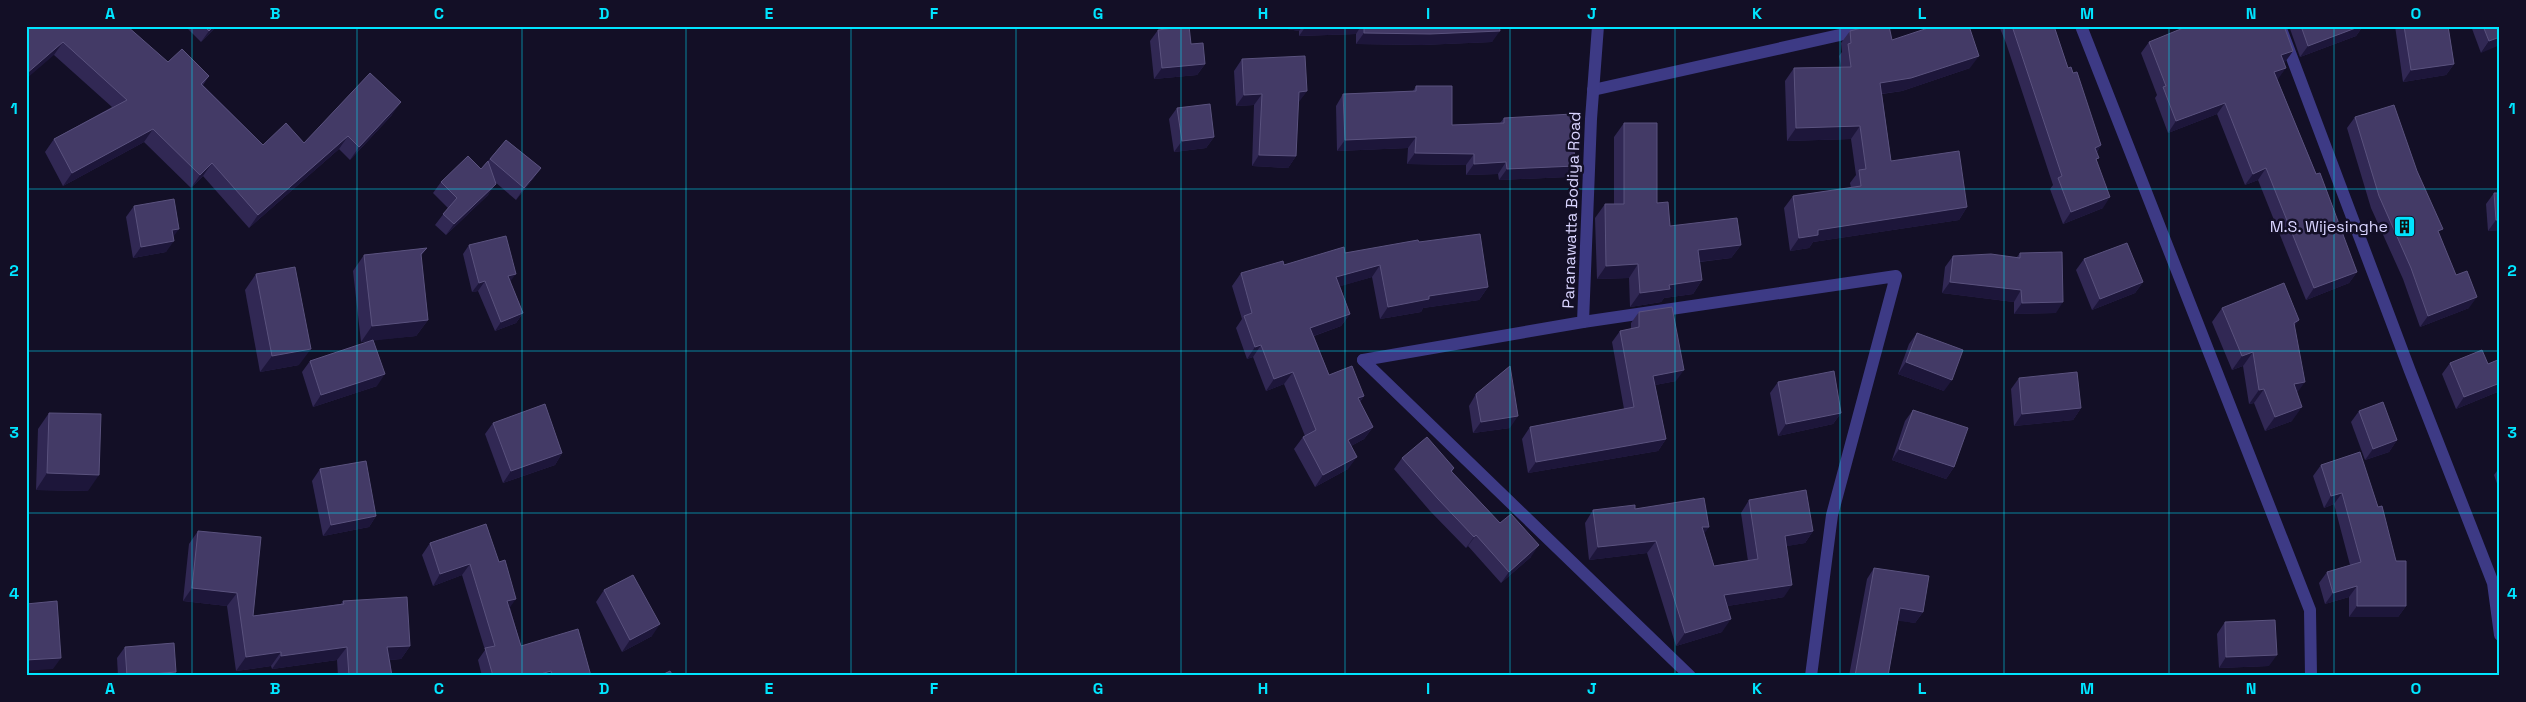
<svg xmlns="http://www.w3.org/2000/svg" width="2526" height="702" font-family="'Space Grotesk',sans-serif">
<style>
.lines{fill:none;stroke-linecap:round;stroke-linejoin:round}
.street{stroke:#3d3a85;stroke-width:12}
.wall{fill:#312854}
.shaded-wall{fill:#1d163a}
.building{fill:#433a66;stroke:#5a527e}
.grid{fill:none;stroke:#00e5ff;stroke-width:1;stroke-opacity:0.55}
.labels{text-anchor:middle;stroke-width:5;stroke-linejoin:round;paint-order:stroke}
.street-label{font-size:16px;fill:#d9d4ff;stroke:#130f26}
.poi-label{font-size:16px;fill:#d9d4ff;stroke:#130f26;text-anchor:end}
.neatline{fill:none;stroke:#00e5ff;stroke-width:2}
.grid-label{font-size:16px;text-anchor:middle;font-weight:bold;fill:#00e5ff}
</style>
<rect width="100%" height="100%" fill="#130f26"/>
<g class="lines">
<g class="street">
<path d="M2081,26l229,584 1,66"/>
<path d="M2280,26l130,345 83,212 7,52"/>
<path d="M1593,90l287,-64"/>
<path d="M1583,322l313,-46 -64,239 -21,161"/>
<path d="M1363,360l220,-38 8,-203 7,-93"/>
<path d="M1363,360l327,316"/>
</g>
</g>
<g class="wall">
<path d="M26,26l142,36 41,14 -6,9 60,60 41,-2 88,-28 -42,45 -11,-11 -90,79 -46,-52 -12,12 -47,-46 -81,44 -18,-34 9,-13 58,-32 -58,-52z"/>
<path d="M185,26h32l-16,16z"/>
<path d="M1270,26h229l-7,16 -70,3 -66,-1v-10l-57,2v-5z"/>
<path d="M1999,26h55l14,42 33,77 -4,7v9l6,47 -40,16 -13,-35 3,-4 -47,-142z"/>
<path d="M2289,26h74l-7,10 -56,21z"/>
<path d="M2395,26h53l6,38 -8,11 -43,7z"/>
<path d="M2471,26h29l-19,27z"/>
<path d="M1158,30l33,14 14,20 -8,11 -43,4 -4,-38z"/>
<path d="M1850,31l42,9 78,28 -68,23 -20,3 9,67 76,46 -8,13 -146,22 -4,6 -19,3 -6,-43 9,-12 58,-8 -1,-5 6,-8 -5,-36 -64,2 -2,-60 9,-13 47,-1 -2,-11 3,-4 -1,-9z"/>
<path d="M2149,42l144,9 -9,12 -6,16h-1l80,193 -8,11 -43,17 -48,-120 -13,5 -28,-71 -49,19 -13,-35 2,-3 -16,-42z"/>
<path d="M1242,59l65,32 -9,11 -2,54 -8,12 -36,-2 2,-61 -18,1 -2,-35z"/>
<path d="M1416,86l36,39 48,-2 4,-5 71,48 -8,11 -68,3 -1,-6 -32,1v-10l-59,-1 1,-16 -71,3 -1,-45 7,-12 70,-3z"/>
<path d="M1177,108l37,29 -8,11 -32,4 -5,-33z"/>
<path d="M2355,117l62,54 22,63 30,74 -49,19 -17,-48 -32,-71 -24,-80z"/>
<path d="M1624,123l33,80 13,23 71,19 -10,13 -31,4 2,18 -9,14 -29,4 -3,4 -31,5 -1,-29 -32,1 -2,-61 10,-14h9v-67z"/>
<path d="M506,140l35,28 -8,11 -17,21 -21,-18 -7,13 -42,40 -11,-10 13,-17 -15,-15 8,-11 40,-13z"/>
<path d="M2494,193l6,37 -12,1 -2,-27z"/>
<path d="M134,206l39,31 -7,15 -33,6 -7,-41z"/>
<path d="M1419,242l69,45 -9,13 -56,8 -2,4 -41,7 -8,-42 -32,9 10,28 -9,12 -27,10 15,39 35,21 -4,6 13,25 -9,12 -13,7 -3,23 -33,18 -21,-38 9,-12 2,-1 -21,-52 -18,7 -13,-34 -6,2 -11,-31 6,-9 -10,-33 9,-13 104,-20z"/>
<path d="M469,245l41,36 13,32 -7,10 -21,8 -17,-40 -6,1 -9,-38z"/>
<path d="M427,248l-6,8 7,64 -12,16 -43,4 4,46 -64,21 -11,-35 8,-11 61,-20 -10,1 -8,-71 11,-16z"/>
<path d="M2020,253l36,60 -42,1v-12l-72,-9 3,-26 8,-11 64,1z"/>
<path d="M2084,259l59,23 -8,11 -43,17 -16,-40z"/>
<path d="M256,274l43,91 -39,7 -15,-82z"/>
<path d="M2222,308l72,19 3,66 -5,28 -27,10 -11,-28 -5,1 -6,-38 -11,4 -20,-48z"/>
<path d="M1639,312l37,69 -21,4 11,54 -8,12 -130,22 -6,-34 8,-12 94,-18 -12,-67 8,-11 11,-2v-6z"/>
<path d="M1917,333l27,58 -46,-17 11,-30z"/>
<path d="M2500,359v32l-44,18 -14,-35 8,-11 38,1z"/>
<path d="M2019,378l62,30 -8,12 -59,6 -3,-37z"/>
<path d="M1778,382l63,31 -8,11 -55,12 -8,-43z"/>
<path d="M1476,394l34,34 -37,5 -4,-27z"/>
<path d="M1913,410l41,57 -8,12 -54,-19 13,-39z"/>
<path d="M2359,411l38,29 -8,12 -24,8 -14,-38z"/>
<path d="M49,413l39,78 -52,-1 2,-61z"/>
<path d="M493,423l69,30 -7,12 -52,18 -18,-49z"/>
<path d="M2360,452l46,154 -8,11h-49v-20l-24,7 -6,-21 8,-11 23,-7 -16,-61 -10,4 -11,-32 8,-11z"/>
<path d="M1402,458l52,10 -2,4 79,85 -30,26 -33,-37 -2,2 -36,-37 -36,-42z"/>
<path d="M2500,467v25l-6,-17z"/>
<path d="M320,469l56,47 -7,11 -46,9 -11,-55z"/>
<path d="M1749,500l64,31 -8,12 -19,3 -2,51 -57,9 -5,26 -46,14 -29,-93 -58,7 -4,-37 8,-13 42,-1 74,18 -5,6 10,33 34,-5 -7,-48z"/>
<path d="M486,524l35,122 70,30h-109l-4,-16 7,-10 -23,-75 -29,11 -11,-31 8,-12z"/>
<path d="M198,531l55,85 88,-12 2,-3 67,45 -9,13 -11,1 2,16h-54l-1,-16 -65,9 -1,-3 -35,5 -9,-65 -44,-5 6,-57z"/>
<path d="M1874,568l49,44 -8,11 -17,-3 -10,56h-39l18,-97z"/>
<path d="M604,590l48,46 -30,16 -26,-50z"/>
<path d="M2225,622l44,44 -50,2 -2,-34z"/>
<path d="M125,647l51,25 -2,4h-56l-1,-18z"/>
</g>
<g class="shaded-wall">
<path d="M214,26h3l-16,16 8,-11z"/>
<path d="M1270,26h33l-4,5z"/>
<path d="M1306,26h55l-5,8 -57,2z"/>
<path d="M2361,26h2l-7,10 -56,21 8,-11z"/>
<path d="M1500,31l-8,11 -70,3 -66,-1 8,-11z"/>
<path d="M2500,37v8l-19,8 8,-12z"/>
<path d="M63,42l-9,13 -28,24v-5z"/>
<path d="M2293,51l-8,11 -12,5 8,-12z"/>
<path d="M1979,56l-9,12 -68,23 -31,4 9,-12z"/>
<path d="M1205,64l-8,11 -43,4 8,-11z"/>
<path d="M2454,64l-8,11 -43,7 8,-12z"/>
<path d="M2286,68l-8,11 -12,4 8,-11z"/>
<path d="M1307,91l-8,11 -8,1 8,-11z"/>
<path d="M1262,94l-8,11 -18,1 8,-11z"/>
<path d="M401,102l-9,13 -42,45 9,-13z"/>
<path d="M2225,103l-8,11 -49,19 8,-12z"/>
<path d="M1860,126l-9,13 -64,2 9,-13z"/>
<path d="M153,129l-9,13 -81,44 9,-13z"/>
<path d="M348,136l-9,13 -90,79 9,-13z"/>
<path d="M1214,137l-8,11 -32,4 8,-11z"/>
<path d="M1416,137l-8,11 -71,3 8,-11z"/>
<path d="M2101,145l-7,12 1,-9z"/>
<path d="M1415,153l59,1 -8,11 -59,-1z"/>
<path d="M1259,155l37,1 -8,12 -36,-2z"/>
<path d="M1506,162l-8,12 -32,1 8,-11z"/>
<path d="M212,163l-9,13 -12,12 9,-13z"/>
<path d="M1575,166l-8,11 -68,3 8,-11z"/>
<path d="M541,168l-8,11 -17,21 8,-12z"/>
<path d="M2266,168l-8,12 -13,5 8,-11z"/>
<path d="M496,184l-8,11 -42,40 8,-11z"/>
<path d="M2110,197l-7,11 -40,16 8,-12z"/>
<path d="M1967,207l-8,13 -146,22 -4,6 -19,3 9,-13 19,-8z"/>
<path d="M2496,220h4v10l-12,1z"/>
<path d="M179,229l-8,11 1,-10z"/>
<path d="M174,241l-8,11 -33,6 8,-11z"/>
<path d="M1741,245l-10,13 -43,5 10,-13z"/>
<path d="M1638,264l-9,14 -32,1 9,-13z"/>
<path d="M1380,265l-8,12 -44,13 8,-13z"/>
<path d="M2357,272l-8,11 -43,17 8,-12z"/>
<path d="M516,274l-7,9 -1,-7z"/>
<path d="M1702,280l-9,14 -29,4 -3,4 -31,5 10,-14 29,-8z"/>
<path d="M485,281l-7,10 -6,1 7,-9z"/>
<path d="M1950,282l71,8 -7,12 -72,-9z"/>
<path d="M2143,282l-8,11 -43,17 8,-11z"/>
<path d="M1488,287l-9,13 -56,8 -2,4 -41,7 8,-12 41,-11z"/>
<path d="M2477,297l-8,11 -49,19 8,-11z"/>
<path d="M2063,302l-7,11 -42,1 8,-11z"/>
<path d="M523,313l-7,10 -21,8 6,-9z"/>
<path d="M1350,314l-9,12 -39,14 8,-12z"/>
<path d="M428,320l-12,16 -55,6 11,-16z"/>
<path d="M2299,320l-10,15 5,-12z"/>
<path d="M1261,345l-8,12 -6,2 8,-12z"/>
<path d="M311,349l-12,16 -39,7 12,-16z"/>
<path d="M2253,352l-10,14 -11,4 10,-14z"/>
<path d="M1906,362l46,18 -8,11 -46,-17z"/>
<path d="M1684,370l-8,11 -31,6 8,-11z"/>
<path d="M1293,372l-9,12 -18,7 8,-12z"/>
<path d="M385,374l-8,12 -64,21 8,-12z"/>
<path d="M2305,382l-11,15v-13z"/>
<path d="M2500,383v8l-44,18 8,-12z"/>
<path d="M2264,389l-10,14 -5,1 10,-14z"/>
<path d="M1364,396l-9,12 3,-10z"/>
<path d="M2302,407l-10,14 -27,10 10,-14z"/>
<path d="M2081,408l-8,12 -59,6 8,-12z"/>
<path d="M1841,413l-8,11 -55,12 8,-12z"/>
<path d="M1518,416l-8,12 -37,5 8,-11z"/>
<path d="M1373,427l-9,12 -24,13 8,-12z"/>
<path d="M1666,439l-8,12 -130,22 8,-11z"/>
<path d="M2397,440l-8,12 -24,8 8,-11z"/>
<path d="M1899,449l55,18 -8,12 -54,-19z"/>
<path d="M562,453l-7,12 -52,18 8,-12z"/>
<path d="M1357,457l-9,12 -33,18 8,-12z"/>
<path d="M47,473l52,2 -11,16 -52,-1z"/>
<path d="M2342,493l-8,11 -10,4 7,-12z"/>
<path d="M376,516l-7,11 -46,9 8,-11z"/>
<path d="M1702,527h7l-9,12z"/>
<path d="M1813,531l-8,12 -29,5 9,-12z"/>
<path d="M1476,535l-8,11 -2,2 8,-11z"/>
<path d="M1656,541l-9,12 -58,7 9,-13z"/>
<path d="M1539,545l-8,12 -30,26 8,-11z"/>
<path d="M470,564l-8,11 -29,11 7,-12z"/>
<path d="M1792,585l-8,12 -69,11 9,-13z"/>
<path d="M2357,586l-8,11 -24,7 8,-11z"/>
<path d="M192,588l45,5 -10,13 -44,-5z"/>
<path d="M516,599l-8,11 -1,-9z"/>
<path d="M2357,606h49l-8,11h-49z"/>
<path d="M1900,608l23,4 -8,11 -23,-3z"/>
<path d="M1731,619l-9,13 -46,14 9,-13z"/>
<path d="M660,624l-8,12 -30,16 8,-12z"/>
<path d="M410,646l-9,13 -23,2 9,-14z"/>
<path d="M347,647l-10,13 -65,9 9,-13z"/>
<path d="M281,652l-10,14 -35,5 10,-14z"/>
<path d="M2277,655l-8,11 -50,2 7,-11z"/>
<path d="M61,658l-8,11 -27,2v-11z"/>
<path d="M551,671l-4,5h-13z"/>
<path d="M176,672l-2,4h-45z"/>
</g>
<g class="building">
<path d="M26,26h101l41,36 14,-13 27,27 -8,8 62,61 23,-22 18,20 66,-70 31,29 -42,45 -11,-11 -90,79 -46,-52 -12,12 -47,-46 -81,44 -18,-34 73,-39 -64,-58 -37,32z"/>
<path d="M204,26h10l-5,5z"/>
<path d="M1189,26l2,18 12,-1 2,21 -43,4 -4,-38z"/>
<path d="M1364,26h135l1,5 -70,3 -66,-1z"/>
<path d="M1869,26h20l3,14 42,-14h35l10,30 -68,22 -31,5 11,78 68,-10 8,56 -149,23v5l-19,3 -6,-42 68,-10 -2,-16 7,-1 -6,-43 -64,2 -2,-60 57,-1 -3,-23 3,-1 -1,-12z"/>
<path d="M2012,26h42l14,42 3,-1 2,6 4,-1 24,73 -6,3 4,10 -3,1 14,38 -39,15 -13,-34 4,-2z"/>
<path d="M2188,26h96l9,25 -12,4 5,13 -12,4 42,102 4,-1 37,99 -43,16 -48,-120 -13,6 -28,-71 -49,18 -13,-34 3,-1 -17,-44z"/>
<path d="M2301,26h60l-53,20z"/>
<path d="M2404,26h44l6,38 -43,6z"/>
<path d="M2483,26h17v11l-11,4z"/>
<path d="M1305,56l2,35 -8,1 -3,64 -37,-1 3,-61 -18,1 -2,-36z"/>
<path d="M1416,86h36v39l52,-2v-5l68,-4 3,52 -68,3 -1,-7 -32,2v-10l-59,-1 1,-16 -71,3 -2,-46 73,-3z"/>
<path d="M1210,104l4,33 -32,4 -5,-33z"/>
<path d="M2394,105l23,66 26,58 -5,2 18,44 11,-4 10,26 -49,19 -17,-48 -32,-72 -24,-79z"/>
<path d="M1624,123h33v80l11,-1 2,24 67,-8 4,27 -43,5 4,30 -33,5 1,4 -30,4 -2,-29 -32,2 -1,-62h19z"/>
<path d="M506,140l35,28 -17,20 -34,-29z"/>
<path d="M468,156l13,13 7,-8 8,23 -42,40 -11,-10 14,-16 -16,-16z"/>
<path d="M2494,193h6v27h-4z"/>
<path d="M174,199l5,30 -7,1 2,11 -33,6 -7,-41z"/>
<path d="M1480,234l8,53 -59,9v3l-41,8 -8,-42 -44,12 14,37 -40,14 19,47 23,-9 12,30 -6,2 15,29 -25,13 9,17 -34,18 -20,-38 13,-7 -23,-58 -19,7 -13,-34 -6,2 -11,-31 8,-3 -11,-40 42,-12 1,4 60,-18 1,6 73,-13 1,2z"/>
<path d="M506,236l10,38 -8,2 15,37 -22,9 -16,-41 -6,2 -10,-38z"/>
<path d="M2127,243l16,39 -43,17 -16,-40z"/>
<path d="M427,248l-6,6 7,66 -56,6 -8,-71z"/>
<path d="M2062,252l1,50 -41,1 -1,-13 -71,-8 3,-26 38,-2 29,4v-5z"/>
<path d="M295,267l16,82 -39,7 -16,-82z"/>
<path d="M2284,283l15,37 -5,3 11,59 -11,2 8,23 -27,10 -11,-28 -5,1 -6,-38 -11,4 -20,-48z"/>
<path d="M1672,307l12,63 -31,6 13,63 -130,23 -6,-35 104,-20 -14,-76 19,-4v-15z"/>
<path d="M1917,333l46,17 -11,30 -46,-18z"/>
<path d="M373,340l12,34 -64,21 -11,-34z"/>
<path d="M2482,350l6,14 12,-5v24l-36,14 -14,-34z"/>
<path d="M1510,366l8,50 -37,6 -5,-28z"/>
<path d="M1834,371l7,42 -55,11 -8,-42z"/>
<path d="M2077,372l4,36 -59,6 -3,-36z"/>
<path d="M2383,402l14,38 -24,9 -14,-38z"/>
<path d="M545,404l17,49 -51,18 -18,-48z"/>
<path d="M1913,410l55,18 -14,39 -55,-18z"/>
<path d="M49,413l52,1 -2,61 -52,-2z"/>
<path d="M1427,437l27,31 -3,3 49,52 11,-9 28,31 -30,27 -33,-37 -2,2 -36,-38 -36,-41z"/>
<path d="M2360,452l18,55 4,-1 14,55h10v45h-49v-20l-24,7 -6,-21 34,-10 -19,-69 -11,3 -10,-31z"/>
<path d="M366,461l10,55 -45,9 -11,-56z"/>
<path d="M1806,490l7,41 -28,5 7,49 -68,10 7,24 -46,14 -29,-92 -58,6 -5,-37 42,-5v4l69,-11 5,29h-7l12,39 44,-7 -9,-59z"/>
<path d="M486,524l13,38 6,-2 11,39 -9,2 14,45 57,-17 13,47h-38l-2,-5 -17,5h-41l-8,-28 10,-2 -25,-82 -30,10 -10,-31z"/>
<path d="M198,531l63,6 -8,79 91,-12 -1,-3 64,-4 3,49 -23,1 5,29h-43l-2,-29 -66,9v-4l-35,5 -9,-64 -45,-5z"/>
<path d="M1874,568l55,8 -6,36 -23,-4 -12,68h-33z"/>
<path d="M633,575l27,49 -30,16 -26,-50z"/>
<path d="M57,601l4,57 -35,2v-56z"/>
<path d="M2275,620l2,35 -51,2 -1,-35z"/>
<path d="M174,643l2,29 -49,4 -2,-29z"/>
<path d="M670,671l3,5h-13z"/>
</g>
<path class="grid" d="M192,26v650M357,26v650M522,26v650M686,26v650M851,26v650M1016,26v650M1181,26v650M1345,26v650M1510,26v650M1675,26v650M1840,26v650M2004,26v650M2169,26v650M2334,26v650M26,189h2474M26,351h2474M26,513h2474"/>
<defs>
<symbol id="building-square" viewBox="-11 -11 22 22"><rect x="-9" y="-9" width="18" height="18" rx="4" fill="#00e5ff" stroke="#130f26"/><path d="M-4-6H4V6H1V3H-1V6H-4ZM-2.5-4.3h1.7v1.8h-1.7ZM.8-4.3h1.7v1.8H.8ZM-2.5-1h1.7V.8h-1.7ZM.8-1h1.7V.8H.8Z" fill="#111"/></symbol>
</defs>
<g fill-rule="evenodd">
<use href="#building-square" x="2392" y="214" width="25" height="25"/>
</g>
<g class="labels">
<g class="street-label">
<text transform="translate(1571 210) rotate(-88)" y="6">Paranawatta Bodiya Road</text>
</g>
<g class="poi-label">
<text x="2388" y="232">M.S. Wijesinghe</text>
</g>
</g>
<rect width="2526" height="702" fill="none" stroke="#130f26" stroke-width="55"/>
<rect x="28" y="28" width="2470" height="646" class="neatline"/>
<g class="grid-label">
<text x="110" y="19">A</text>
<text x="275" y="19">B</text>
<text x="439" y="19">C</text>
<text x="604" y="19">D</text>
<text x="769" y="19">E</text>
<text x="934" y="19">F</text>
<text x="1098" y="19">G</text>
<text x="1263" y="19">H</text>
<text x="1428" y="19">I</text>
<text x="1592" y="19">J</text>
<text x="1757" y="19">K</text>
<text x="1922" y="19">L</text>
<text x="2087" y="19">M</text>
<text x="2251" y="19">N</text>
<text x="2416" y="19">O</text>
<text x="14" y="114">1</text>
<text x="2512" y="114">1</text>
<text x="14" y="276">2</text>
<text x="2512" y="276">2</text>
<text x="14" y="438">3</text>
<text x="2512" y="438">3</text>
<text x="14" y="599">4</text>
<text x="2512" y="599">4</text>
<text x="110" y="694">A</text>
<text x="275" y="694">B</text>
<text x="439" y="694">C</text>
<text x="604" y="694">D</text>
<text x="769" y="694">E</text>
<text x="934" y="694">F</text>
<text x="1098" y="694">G</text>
<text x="1263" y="694">H</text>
<text x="1428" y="694">I</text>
<text x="1592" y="694">J</text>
<text x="1757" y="694">K</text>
<text x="1922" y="694">L</text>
<text x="2087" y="694">M</text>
<text x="2251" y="694">N</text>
<text x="2416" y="694">O</text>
</g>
</svg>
